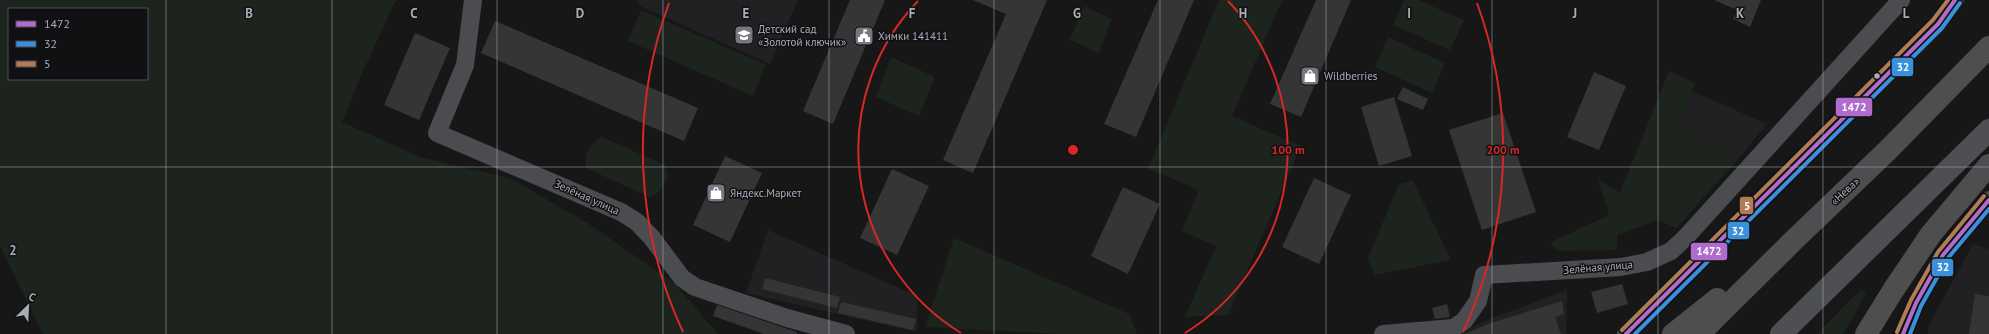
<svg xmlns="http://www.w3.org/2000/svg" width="1989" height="334" font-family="'PT Sans',sans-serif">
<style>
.built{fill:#212123}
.green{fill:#1d241e;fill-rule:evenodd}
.building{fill:#353536}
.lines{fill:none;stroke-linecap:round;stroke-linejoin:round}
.minor{stroke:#4b4c50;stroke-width:18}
.major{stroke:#4d4f52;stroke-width:22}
.highway{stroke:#4e4e51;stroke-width:22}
.bus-1-casing{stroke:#111113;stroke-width:7}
.bus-2-casing{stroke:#111113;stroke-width:7}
.bus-3-casing{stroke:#111113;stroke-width:7}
.bus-1{stroke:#b06ccc;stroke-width:4}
.bus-2{stroke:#3a90db;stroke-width:4}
.bus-3{stroke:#b07c57;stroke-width:4}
.grid{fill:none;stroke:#a8adb8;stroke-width:1;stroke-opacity:0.55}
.ring{fill:none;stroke:#d62828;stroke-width:2}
.bus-dot{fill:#a8adb8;stroke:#111113;stroke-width:1.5}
.labels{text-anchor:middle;stroke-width:3;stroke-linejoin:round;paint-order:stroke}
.poi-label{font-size:11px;fill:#a8adb8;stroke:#111113;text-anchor:start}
.street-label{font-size:11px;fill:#a8adb8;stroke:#111113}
.grid-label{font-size:13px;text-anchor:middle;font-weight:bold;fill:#a8adb8;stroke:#111113;stroke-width:3;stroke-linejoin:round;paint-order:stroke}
.centre{fill:#d62828;stroke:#111113;stroke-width:2}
.ring-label{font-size:12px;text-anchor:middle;font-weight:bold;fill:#d62828;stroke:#111113;stroke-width:3;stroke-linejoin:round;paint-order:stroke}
.line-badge{stroke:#111113;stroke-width:1.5}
.badge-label{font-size:11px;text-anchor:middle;font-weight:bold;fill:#fff}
</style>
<rect width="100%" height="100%" fill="#171717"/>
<g class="built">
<path d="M638,0h160l-28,64 -130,-58z"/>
<path d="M1692,91l75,33 -26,32 -63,-29z"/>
<path d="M768,230l149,66v36l-171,-39z"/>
<path d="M1973,244l16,5v85h-61l1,-9z"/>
<path d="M1567,290l-1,44h-106l22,-12z"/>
</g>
<g class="green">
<path d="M0,0h398l-4,4 -34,74 -18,44 78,35 92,22 80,47 83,58 43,50h-675l-43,-88zM9,9h138v70h-138z"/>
<path d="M1219,0h63l-50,116 69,30 -73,169 -43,2 31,-71 -34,-15 17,-41 -51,-21z"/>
<path d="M1404,0h14l46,20 -14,30 -57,-25z"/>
<path d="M1084,6l28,13 -13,34 -29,-13z"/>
<path d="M641,10l125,55 -13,31 -125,-55z"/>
<path d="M1388,37l57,26 -13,30 -57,-26z"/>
<path d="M891,57l44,20 -16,39 -43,-19z"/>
<path d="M1669,71l26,12 -17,44 63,29 -65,72 -18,-8 -41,15v15l-60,1 -6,-9 58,-27 -11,-36 22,14z"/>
<path d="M602,137l63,28 3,11 -6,11 -5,6 -7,4 -64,-29c-3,-14 3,-25 16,-31z"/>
<path d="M1413,181l38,79 -77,15 -6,-17 31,-74z"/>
<path d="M954,238l175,76 8,20h-76l-136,-7z"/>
<path d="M1861,289l5,5 -23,40h-26z"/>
</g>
<g class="building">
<path d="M850,0h35l-52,124 -30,-13z"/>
<path d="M973,0h74l-74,173 -30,-13 63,-146z"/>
<path d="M1158,0h36l-58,137 -32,-13z"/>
<path d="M1316,0h35l-50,117 -31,-13z"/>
<path d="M1714,0h47l-11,27 -17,-8 4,-9z"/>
<path d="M495,21l203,87 -14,33 -203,-88z"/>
<path d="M415,33l35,15 -31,72 -35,-15z"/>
<path d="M1594,72l32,14 -27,64 -32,-13z"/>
<path d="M1403,87l25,12 -5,11 -26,-11z"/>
<path d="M1394,97l18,59 -33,10 -18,-59z"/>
<path d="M1503,113l33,99 -54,18 -33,-100z"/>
<path d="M725,156l37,17 -32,69 -37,-17z"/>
<path d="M892,169l37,17 -32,69 -37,-17z"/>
<path d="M1314,178l37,17 -32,69 -37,-17z"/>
<path d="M1123,187l37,17 -32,70 -37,-18z"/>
<path d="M765,278l75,19 -3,11 -75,-19z"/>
<path d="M1622,284l6,20 -31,9 -6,-21z"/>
<path d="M1975,294l14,2v38h-20z"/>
<path d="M1562,301l2,13 -9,3 6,17h-96l23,-10z"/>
<path d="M841,302l75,17 -3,11 -75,-17z"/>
<path d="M1447,304l3,13 -15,2 -3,-11z"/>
<path d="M717,305l80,27v2h-33l-51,-18z"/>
</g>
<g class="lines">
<g class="minor">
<path d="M473,0l-8,65 -28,68 184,79 16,10 15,16 30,40 13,9 92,31 59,16"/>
<path d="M1383,334l70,-6 11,-7 14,-20 6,-26 137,-8 26,-5 24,-11 15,-14 215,-237"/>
<path d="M1626,334l312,-310 17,-24"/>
<path d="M1903,334l13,-31 27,-48 46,-55"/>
</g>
<path class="major" d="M1781,334l208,-204"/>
<g class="highway">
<path d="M1673,334l44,-35"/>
<path d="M1699,334l95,-94 94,-90 101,-103"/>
<path d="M1866,334l28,-45 37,-55 58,-69"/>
</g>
<defs>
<g id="bus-1">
<path d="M1626,334l312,-310 17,-24"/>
<path d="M1903,334l13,-31 27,-48 46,-55"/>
</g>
<g id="bus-2">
<path d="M1635,334l307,-306 18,-25"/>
<path d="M1910,334l11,-28 27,-48 41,-49"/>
</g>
<g id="bus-3">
<path d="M1622,330l311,-310 15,-20"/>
<path d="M1897,332l14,-32 27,-48 46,-56"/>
</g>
</defs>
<use href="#bus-1" class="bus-1-casing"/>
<use href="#bus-2" class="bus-2-casing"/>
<use href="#bus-3" class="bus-3-casing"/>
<use href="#bus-1" class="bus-1"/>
<use href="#bus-2" class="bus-2"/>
<use href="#bus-3" class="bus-3"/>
</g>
<path class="grid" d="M166,0v334M332,0v334M497,0v334M663,0v334M829,0v334M994,0v334M1160,0v334M1326,0v334M1492,0v334M1658,0v334M1823,0v334M0,167h1989"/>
<g class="ring">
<path d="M961 333A215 215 0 0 1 918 1M1228 1A215 215 0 0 1 1185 333"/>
<path d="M683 332A430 430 0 0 1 669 3M1477 3A430 430 0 0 1 1463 332"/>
</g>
<defs>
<symbol id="school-square" viewBox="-11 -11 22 22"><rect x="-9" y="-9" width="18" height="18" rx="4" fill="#757880" stroke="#111113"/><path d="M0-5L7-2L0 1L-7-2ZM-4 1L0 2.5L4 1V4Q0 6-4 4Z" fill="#fff"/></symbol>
<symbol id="civic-square" viewBox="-11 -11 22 22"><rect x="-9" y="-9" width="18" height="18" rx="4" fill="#757880" stroke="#111113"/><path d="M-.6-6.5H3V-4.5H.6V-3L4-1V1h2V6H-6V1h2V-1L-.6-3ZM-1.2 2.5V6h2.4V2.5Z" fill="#fff"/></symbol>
<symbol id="shop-square" viewBox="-11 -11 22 22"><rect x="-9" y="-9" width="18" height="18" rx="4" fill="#757880" stroke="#111113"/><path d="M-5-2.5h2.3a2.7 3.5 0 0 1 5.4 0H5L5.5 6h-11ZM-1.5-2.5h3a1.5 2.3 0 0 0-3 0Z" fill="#fff"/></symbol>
</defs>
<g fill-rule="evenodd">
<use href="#school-square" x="733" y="24" width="22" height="22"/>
<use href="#civic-square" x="853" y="25" width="22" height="22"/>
<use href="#shop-square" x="1299" y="65" width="22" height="22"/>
<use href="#shop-square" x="705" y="182" width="22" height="22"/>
</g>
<circle class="bus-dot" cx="1877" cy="76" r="3.5"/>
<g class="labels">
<g class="poi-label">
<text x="758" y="33">Детский сад<tspan x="758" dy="13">«Золотой ключик»</tspan></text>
<text x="878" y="40">Химки 141411</text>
<text x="1324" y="80">Wildberries</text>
<text x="730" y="197">Яндекс.Маркет</text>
</g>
<g class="street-label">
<text transform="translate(1845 191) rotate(-43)" y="4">«Нева»</text>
<text transform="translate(587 197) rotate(24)" y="4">Зелёная улица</text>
<text transform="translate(1598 267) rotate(-5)" y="4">Зелёная улица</text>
</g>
</g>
<g class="grid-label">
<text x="249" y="18">B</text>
<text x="414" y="18">C</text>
<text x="580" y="18">D</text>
<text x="746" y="18">E</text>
<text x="912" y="18">F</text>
<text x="1077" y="18">G</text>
<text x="1243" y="18">H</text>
<text x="1409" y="18">I</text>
<text x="1575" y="18">J</text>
<text x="1740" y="18">K</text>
<text x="1906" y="18">L</text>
<text x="13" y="255">2</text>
</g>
<circle cx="1073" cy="150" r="6" class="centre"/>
<g class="ring-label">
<text x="1288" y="154">100 m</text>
<text x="1503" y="154">200 m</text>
</g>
<g class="line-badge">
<rect x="1891" y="57" width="23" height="20" rx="4" fill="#3a90db"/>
<rect x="1835" y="97" width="38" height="20" rx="4" fill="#b06ccc"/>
<rect x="1739" y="196" width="15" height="19" rx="4" fill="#b07c57"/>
<rect x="1727" y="221" width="23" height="19" rx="4" fill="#3a90db"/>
<rect x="1690" y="242" width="38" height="19" rx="4" fill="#b06ccc"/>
<rect x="1931" y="258" width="23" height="19" rx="4" fill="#3a90db"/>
</g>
<g class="badge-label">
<text x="1903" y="71">32</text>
<text x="1854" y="111">1472</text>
<text x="1747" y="210">5</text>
<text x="1738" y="235">32</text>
<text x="1709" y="255">1472</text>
<text x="1943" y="271">32</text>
</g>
<rect x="8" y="8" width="140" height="72" fill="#111113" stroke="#4d4f55"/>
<rect x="16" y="21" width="20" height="6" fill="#b06ccc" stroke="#4d4f55"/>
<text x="44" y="28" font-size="12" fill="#a8adb8">1472</text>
<rect x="16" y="41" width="20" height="6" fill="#3a90db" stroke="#4d4f55"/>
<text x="44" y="48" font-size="12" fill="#a8adb8">32</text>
<rect x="16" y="61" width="20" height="6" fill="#b07c57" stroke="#4d4f55"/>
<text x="44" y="68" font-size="12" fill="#a8adb8">5</text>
<g transform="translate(28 306) rotate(24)" stroke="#111113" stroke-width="3" paint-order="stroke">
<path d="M0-3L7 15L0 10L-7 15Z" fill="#a8adb8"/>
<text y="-6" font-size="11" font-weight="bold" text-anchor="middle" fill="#a8adb8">С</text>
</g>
</svg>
